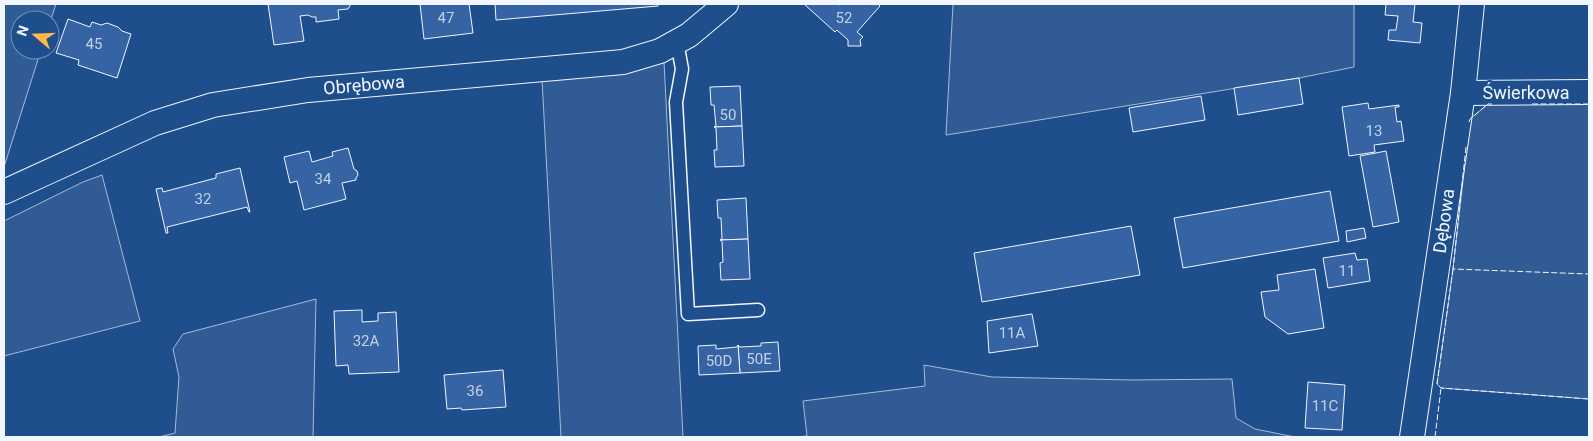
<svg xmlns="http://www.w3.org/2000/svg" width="1593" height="441" font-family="Roboto,sans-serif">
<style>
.built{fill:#305b95;stroke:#a8bbd7}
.building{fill:#3563a3;stroke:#f2f6ff}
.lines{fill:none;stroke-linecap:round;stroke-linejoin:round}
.service-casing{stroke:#f2f6ff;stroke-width:15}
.minor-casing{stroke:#f2f6ff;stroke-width:26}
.service{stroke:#1f4e8c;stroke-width:12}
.minor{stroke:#1f4e8c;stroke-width:24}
.fence{stroke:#f2f6ff;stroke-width:1;stroke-dasharray:6 2.5;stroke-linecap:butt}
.labels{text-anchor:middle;stroke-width:4;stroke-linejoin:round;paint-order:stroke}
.number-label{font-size:15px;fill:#c3d1e8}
.street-label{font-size:18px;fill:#f2f6ff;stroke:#1f4e8c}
</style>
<rect width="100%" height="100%" fill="#1f4e8c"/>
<g class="built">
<path d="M4,4h52l-6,18v-2h-30v30h21l-37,117z"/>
<path d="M953,4h401v63l-55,11 -353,57z"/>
<path d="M664,62l19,375h-122l-19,-358z"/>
<path d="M1488,104h101v295l-148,-11 -4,-4 16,-115 17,-150z"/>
<path d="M102,175l38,146 -136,35v-135l79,-39z"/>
<path d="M316,299l-3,138h-154l16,-4 4,-56 -6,-28 10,-15z"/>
<path d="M924,365l68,12 140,3 100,-1 4,39 19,11 40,8h-500l12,-1 -4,-35 122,-15z"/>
</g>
<g class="building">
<path d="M268,4h83l-3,5 -10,1 1,9 -23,3v-5h-4l-4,-2 -8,1 4,25 -30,4z"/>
<path d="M420,4h49l4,29 -49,6z"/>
<path d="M495,4h163v2l-162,14z"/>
<path d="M804,4h34l2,1 1,-1h37l2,2 -23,26 6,5 -3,3 1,6h-13v-6l-11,-10 -2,2z"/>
<path d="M1386,4h29l-2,18 9,1 -2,20 -32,-3 1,-10h7l2,-14 -13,-1z"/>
<path d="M68,19l22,8 2,-5 9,3 6,-2 11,4 4,4 9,3 -14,44 -39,-13 1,-5 -23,-7z"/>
<path d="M1299,78l4,26 -65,11 -4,-27z"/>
<path d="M740,86l2,40 -28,1 2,-1 -2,-21h-3l-1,-18z"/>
<path d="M1201,96l4,24 -72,12 -4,-24z"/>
<path d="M1368,103l1,6 30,-4v2h-4l2,15 4,-1 3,20 -30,4 1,7 -26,4 -7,-49z"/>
<path d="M742,126l2,40 -29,1 -1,-17h3l-1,-22 -2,-1z"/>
<path d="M348,148l6,21 3,2 1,4 -2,3v2l-14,3 4,16 -42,11 -7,-29 -7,2 -6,-26 25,-6 3,11 21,-6 -1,-4z"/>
<path d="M1386,151l13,71 -26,5 -13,-71z"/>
<path d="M240,168l10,44h-1l-2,-5 -80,20 1,6h-2l-10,-44 6,-1 1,4 53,-14v-4z"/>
<path d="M1330,191l9,50 -156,27 -9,-50z"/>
<path d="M746,198l2,41 -28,1 2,-1 -1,-21h-3l-1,-18z"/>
<path d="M1131,226l9,49 -158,27 -8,-49z"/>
<path d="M1364,228l2,10 -19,4 -1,-11z"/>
<path d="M748,239l2,40 -29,1 -1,-17 3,-1 -1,-21 -2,-1z"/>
<path d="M1355,253l2,7 10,-1 3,22 -42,7 -5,-30z"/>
<path d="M1315,269l9,59 -36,6 -23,-17 -4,-25 18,-2 -2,-15z"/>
<path d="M362,310v12l16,-1v-8l18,-1 3,60 -50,2 -1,-9 -12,1 -2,-55z"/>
<path d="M1032,314l6,32 -49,7 -2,-32z"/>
<path d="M778,342l2,29 -40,2 -2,-28 2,2 21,-1v-3z"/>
<path d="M716,345v4l21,-2 1,-2 2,28 -41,2 -1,-29z"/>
<path d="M503,370l3,37 -44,3 -1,-2 -14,1 -3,-34z"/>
<path d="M1308,382l37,3 -3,45 -37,-2z"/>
</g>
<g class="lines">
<defs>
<path id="service" d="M677,42l5,27 -6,33 12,212 70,-4"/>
<g id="minor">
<path d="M1463,93l126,-1"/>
<path d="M4,192l151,-69 58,-18 95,-15 315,-28 37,-11 29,-16 37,-31"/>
<path d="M1412,437l51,-344 9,-89"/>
</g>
</defs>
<use href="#service" class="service-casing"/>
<use href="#minor" class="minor-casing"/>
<use href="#service" class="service"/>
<use href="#minor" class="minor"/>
<g class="fence">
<path d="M1532,104h57"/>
<path d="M1469,122l1,-3 18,-15h4"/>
<path d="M1466,147l-13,122 136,5"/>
<path d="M1453,269l-16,115 4,4 148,11"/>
<path d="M1435,437l6,-49"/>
</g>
</g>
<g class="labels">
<g class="number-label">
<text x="446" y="23">47</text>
<text x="844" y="23">52</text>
<text x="94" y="49">45</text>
<text x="728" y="120">50</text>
<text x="1374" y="136">13</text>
<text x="323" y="184">34</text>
<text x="203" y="204">32</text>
<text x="1347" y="276">11</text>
<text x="1012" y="338">11A</text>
<text x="366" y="346">32A</text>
<text x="759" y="364">50E</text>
<text x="719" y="366">50D</text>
<text x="475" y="396">36</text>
<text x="1325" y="411">11C</text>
</g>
<g class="street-label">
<text transform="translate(364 85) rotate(-5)" y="6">Obrębowa</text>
<text x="1526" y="99">Świerkowa</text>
<text transform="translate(1444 221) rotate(-82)" y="6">Dębowa</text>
</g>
</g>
<rect width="1593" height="441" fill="none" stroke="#f2f6ff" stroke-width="10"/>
<g transform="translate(35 35) rotate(289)"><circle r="24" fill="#1f4e8c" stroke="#7391ba"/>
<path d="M0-4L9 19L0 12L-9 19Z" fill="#ffb74d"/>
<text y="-8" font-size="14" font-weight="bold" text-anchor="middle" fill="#f2f6ff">N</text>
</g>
</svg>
